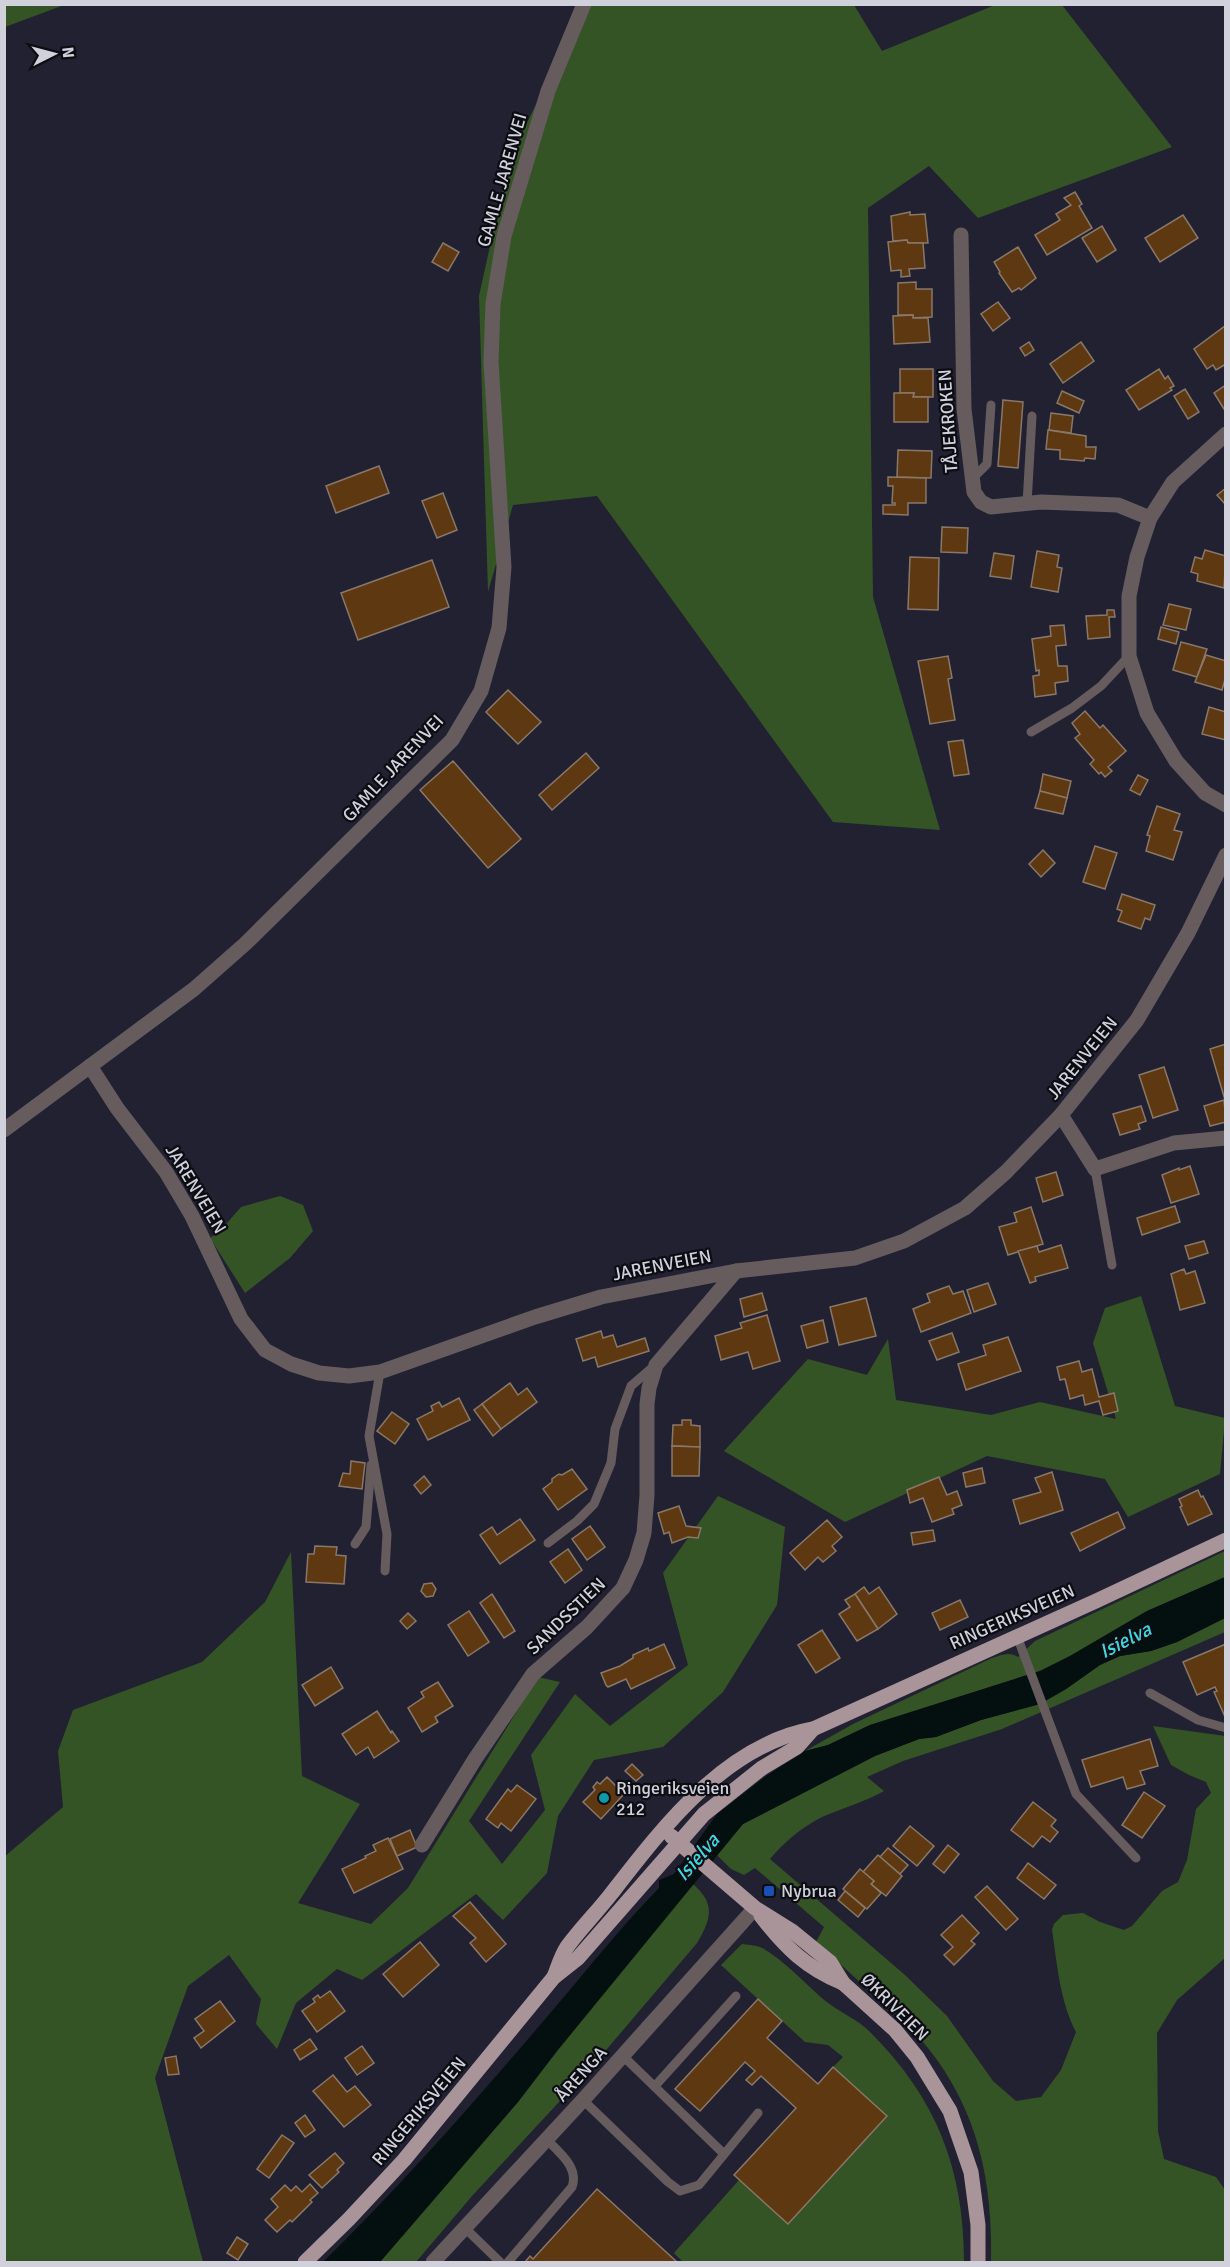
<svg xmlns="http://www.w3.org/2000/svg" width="1230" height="2267" font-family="Signika,sans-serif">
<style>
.green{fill:#355426}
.water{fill:#040f10}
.building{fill:#5d3810;stroke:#89786a;stroke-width:1.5}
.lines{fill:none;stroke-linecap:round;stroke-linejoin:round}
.lane{stroke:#665c5e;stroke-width:9}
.street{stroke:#665c5e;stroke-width:15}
.primary{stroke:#a99499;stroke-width:15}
.culture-dot{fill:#0f9aa8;stroke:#0c0c13;stroke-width:2}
.transit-dot{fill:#1a4fb4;stroke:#0c0c13;stroke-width:2}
.labels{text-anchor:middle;stroke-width:4.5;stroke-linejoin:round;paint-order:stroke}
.street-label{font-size:18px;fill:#d0d1db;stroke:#0c0c13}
.poi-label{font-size:18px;fill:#d0d1db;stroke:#0c0c13;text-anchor:start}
.water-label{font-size:20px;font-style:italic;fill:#40d8e0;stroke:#0c0c13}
</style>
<rect width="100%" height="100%" fill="#212131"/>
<g class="green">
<path d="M5,4h59v1l-59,22z"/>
<path d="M584,5h270l28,46 113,-46h67l110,142 -194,71 -49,-52 -61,42 5,389 67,233 -107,-8 -236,-326 -84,9 -25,87 -9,-296 30,-136z"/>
<path d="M280,1196l23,9 10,26 -23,27 -45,35 -35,-55 10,-7 21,-24z"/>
<path d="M1141,1296l34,110 50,12 -5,56 -92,43 -23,-38 -118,-23 -142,66 -121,-71 84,-92 59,16 21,-36 8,61 95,15 49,-13 76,17 -23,-76 12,-35z"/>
<path d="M718,1496l67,31 -8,78 -54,87 -60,55 -69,13 -36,56 -11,57 -44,47 -27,-26 -114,86 -25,-11 -41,34 -19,46 -21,-25 5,-25 -32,-44 -41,31 -33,92 48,184h-198l-1,-405 59,-50 -5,-56 15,-41 129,-48 63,-60 26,-50 11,224 58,28 -62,99 73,21 37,-36 130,-211 22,5 -91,139 33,43 43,-54 -14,-55 44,-61 35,32 78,-61 -25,-92z"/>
<path d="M1225,1551v26l-78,34 -77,45 -30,15 -170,54 -42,20 -23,6 48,-27 139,-66c9,-3 17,-7 26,-1l17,-16z"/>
<path d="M1225,1618v14l-223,97 -99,32 -36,16 17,14c-20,11 -41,17 -62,26 -20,10 -38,25 -52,42l135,116 42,41 46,65 23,20 25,-4 20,-27 15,-38c-16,-30 -19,-69 -24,-102l2,-6 9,-9 20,-2 17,9 24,8 8,-4 30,-35 16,-9 9,-22 9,-51 15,-16 -5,-11 -17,-7 -18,-10 -18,-39 72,10v222l-48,42 -20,33 1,98 6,28 52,18 9,13v72h-234c2,-86 -15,-161 -74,-227 -10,-12 -22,-21 -33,-31 -23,-21 -45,-41 -68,-62l8,-15 -69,-59 -11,7 -13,-6 -14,-14 26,-31 132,-68 44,-17 17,-2 45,-17 59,-16 26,-15 34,-24 20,-9 31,-5 26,-9z"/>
<path d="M693,1884c23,20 18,35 4,59l-101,119 -124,134 -56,66h-36l138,-160 39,-51z"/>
<path d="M742,1944c7,1 16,1 22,5 19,11 42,35 59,50 15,13 35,20 48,34 66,66 93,137 93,229h-281l-9,-9 65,-73 49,44 99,-107 -54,-50 10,-10 -15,-12 -23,-3 -84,-77z"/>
</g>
<path class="water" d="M1225,1577v41l-48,24 -26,9 -31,5 -20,9 -34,24 -26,15 -59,16 -45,17 -17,2 -44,17 -132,68 -186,227 -39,51 -138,160h-57c87,-85 167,-178 246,-271 29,-35 58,-70 90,-103v-8l15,-6 43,-60 49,-38 39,-25 23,-6 42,-20 170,-54 30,-15 77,-45z"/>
<g class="building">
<path d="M1075,192l7,12 -3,2 13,22 -45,27 -12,-20 25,-15 -4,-6 15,-9 -7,-7z"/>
<path d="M910,212v3l15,-1 3,29h-20l-1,-3 -14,1 -2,-25z"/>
<path d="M1183,215l15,23 -38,24 -15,-24z"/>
<path d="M1102,226l14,24 -19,12 -15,-24z"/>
<path d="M907,240l1,3h15l2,25 -16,1 1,7 -9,1v-7l-10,1 -3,-29z"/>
<path d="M443,243l16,9 -11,19 -16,-9z"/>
<path d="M1018,247l18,31 -15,12 -2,-2 -7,4 -13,-19 1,-1 -6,-10z"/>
<path d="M916,282v7h16v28l-19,1v-3h-15v-32z"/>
<path d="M998,302l12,16 -17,13 -12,-17z"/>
<path d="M913,315v3h15l2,24 -36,2 -1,-28z"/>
<path d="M1225,326l1,38 -10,6 -3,-5 -6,4 -13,-20z"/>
<path d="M1029,342l5,8 -9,6 -5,-8z"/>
<path d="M1081,342l13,19 -31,22 -13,-19z"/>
<path d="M900,369h33v28h-20l1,-4h-14z"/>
<path d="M1159,369l6,10 3,-3 6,10 -4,2 2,2 -33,20 -13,-20z"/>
<path d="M1226,385v23l-2,1 -10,-16z"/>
<path d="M1185,389l14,23 -11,7 -14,-23z"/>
<path d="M1062,391l22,10 -5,12 -22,-10z"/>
<path d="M894,393h20l-1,4h15v25h-34z"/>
<path d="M1003,400l20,2 -5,66 -20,-2z"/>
<path d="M1051,413l22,3 -2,17 -22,-3z"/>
<path d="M1048,430l38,6v11h10l-1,12 -10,-1 -1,3 -24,-2v-9l-14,-1z"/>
<path d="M898,450l34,1 -1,27 -34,-1z"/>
<path d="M379,466l10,27 -53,20 -10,-27z"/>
<path d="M888,477l38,1v25h-18v12l-25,-1v-9h12v-2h-3l1,-17h-5z"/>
<path d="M1226,488v17l-9,-10z"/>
<path d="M443,493l14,37 -20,8 -15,-37z"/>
<path d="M942,527l26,1 -1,25 -26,-1z"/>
<path d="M1205,550l21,6 -2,32 -27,-7 1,-7 -7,-2 4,-15 7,2z"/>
<path d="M1037,551l22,4 -2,12 5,1 -4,24 -27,-5z"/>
<path d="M994,553l20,3 -3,23 -21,-3z"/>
<path d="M910,557l29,1 -1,52 -30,-1z"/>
<path d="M432,560l17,47 -91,33 -17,-47z"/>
<path d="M1169,604l22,5 -5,21 -23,-5z"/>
<path d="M1107,610h7l1,7h-6l1,20 -22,2 -2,-23 21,-1z"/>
<path d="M1064,625l2,20 -10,1 2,20h9l1,15 -13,2 1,11 -21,3 -2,-21 6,-1v-5l-3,1 -4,-32 19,-3 -1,-10z"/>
<path d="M1161,627l18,5 -3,12 -18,-5z"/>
<path d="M1181,642l26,7 -10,28 -24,-7z"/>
<path d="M1206,655l20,6v15l-4,14 -27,-8z"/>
<path d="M948,656l4,22 -4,1 7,41 -25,4 -12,-63z"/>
<path d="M508,690l33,32 -23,22 -32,-32z"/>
<path d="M1209,707l17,5v28l-24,-6z"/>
<path d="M1085,711l15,17 3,-3 23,26 -18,16 4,4 -7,6 -4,-5 -2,2 -9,-10 4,-4 -19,-22 5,-4 -8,-11z"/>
<path d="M963,740l6,34 -15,2 -6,-34z"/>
<path d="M586,753l13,15 -47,42 -13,-15z"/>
<path d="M453,761l68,78 -33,29 -68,-78z"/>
<path d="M1043,774l28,7 -4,17 -27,-7z"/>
<path d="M1138,775l10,5 -8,15 -10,-5z"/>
<path d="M1040,791l27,7 -4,16 -28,-6z"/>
<path d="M1157,806l23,8 -6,16 8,2 -9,28 -27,-9 4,-15 -3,-1z"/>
<path d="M1095,846l22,7 -12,36 -22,-7z"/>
<path d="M1043,850l12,13 -14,14 -12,-13z"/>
<path d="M1122,894l33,11 -5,15 -5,-2 -4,11 -23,-8 4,-10 -5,-2z"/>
<path d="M1226,1044v55l-1,1 -15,-51z"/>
<path d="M1164,1067l14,43 -25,8 -14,-43z"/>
<path d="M1224,1100l2,22 -16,4 -6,-20z"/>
<path d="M1141,1106l5,15 -8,3 2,5 -20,6 -7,-21z"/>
<path d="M1190,1166l9,28 -28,9 -9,-28 17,-7v2z"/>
<path d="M1056,1172l7,23 -20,7 -7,-24z"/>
<path d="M1175,1206l5,16 -38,13 -5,-17z"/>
<path d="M1031,1207l12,37 -35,11 -9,-28 18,-5 -3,-9z"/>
<path d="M1204,1241l4,12 -19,6 -4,-13z"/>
<path d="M1061,1245l7,23 -33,9 1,4 -6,2 -12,-32 19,-5 2,6z"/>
<path d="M1184,1269l2,5 9,-3 10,32 -25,7 -9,-36z"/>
<path d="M988,1283l8,21 -22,8 -7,-22z"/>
<path d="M949,1286l4,8 10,-3 8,22 -50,19 -8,-23 17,-7 -3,-8z"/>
<path d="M762,1293l5,17 -23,7 -4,-18z"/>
<path d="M866,1298l10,38 -37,9 -9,-38z"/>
<path d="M767,1315l13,46 -27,8 -5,-17 -27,8 -6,-24 27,-8 -2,-5z"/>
<path d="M823,1320l5,22 -21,6 -6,-22z"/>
<path d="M601,1331l2,7 10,-3 4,12 28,-9 4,13 -51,16 -3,-10 -12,4 -7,-22z"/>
<path d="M952,1333l7,19 -22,8 -8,-19z"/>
<path d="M1008,1337l13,34 -55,19 -8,-26 28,-9 -3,-10z"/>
<path d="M1079,1361l3,11 10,-3 7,28 15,-4 4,18 -15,4 -4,-14 -14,4 -2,-10 -13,4 -5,-20 -5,1 -3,-13z"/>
<path d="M510,1383l8,12 9,-7 10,14 -36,27 -19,-25z"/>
<path d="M459,1398l11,22 -42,20 -11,-21 16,-8 -2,-5 8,-4 3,5z"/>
<path d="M482,1404l19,25 -8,7 -19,-26z"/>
<path d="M392,1412l17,12 -14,20 -18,-13z"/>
<path d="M682,1420h9v5l9,1v21l-28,-1 1,-21h9z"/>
<path d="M672,1446l28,1 -1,29h-27z"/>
<path d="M351,1461l14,2 -3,26 -23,-3 4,-13 7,1z"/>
<path d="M982,1468l3,15 -19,4 -3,-14z"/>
<path d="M572,1469l15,20 -29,21 -15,-21 9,-7v-3l7,-5 3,1z"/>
<path d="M1052,1472l11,38 -43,14 -7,-24 28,-8 -6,-14z"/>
<path d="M424,1476l7,9 -10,9 -7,-9z"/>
<path d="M939,1477l8,18 10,-4 5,14 -10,4 2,5 -22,8 -9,-24 -13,5 -3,-13z"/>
<path d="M1198,1490l3,7 2,-1 9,18 -24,11 -8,-18 2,-1 -3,-7z"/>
<path d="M679,1506l7,20 15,2 -3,10 -10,-1 -16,6 -3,-11 -5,2 -6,-21z"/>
<path d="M1118,1512l7,16 -45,23 -9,-18z"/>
<path d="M520,1519l15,21 -35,24 -20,-29 12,-8 5,8z"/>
<path d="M827,1520l15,17 -10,9 4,5 -13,11 -5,-5 -13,13 -15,-17z"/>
<path d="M590,1526l15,21 -18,13 -15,-21z"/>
<path d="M933,1530l2,11 -22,4 -2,-12z"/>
<path d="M315,1546l22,1 -1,8 10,1 -2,28 -38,-2 2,-28h6z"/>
<path d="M568,1549l14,21 -17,13 -15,-21z"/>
<path d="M432,1583l4,6 -3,7 -7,1 -5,-6 3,-7z"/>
<path d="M864,1587l5,7 10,-7 18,27 -19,15 -23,-35z"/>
<path d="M492,1594l23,37 -11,7 -24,-35z"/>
<path d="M855,1594l23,35 -21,12 -18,-27 11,-7 -5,-7z"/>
<path d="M960,1600l8,17 -28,13 -8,-17z"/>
<path d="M469,1611l20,31 -21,14 -20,-31z"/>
<path d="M408,1613l8,8 -9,8 -7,-8z"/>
<path d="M822,1630l18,28 -24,15 -18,-28z"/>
<path d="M664,1644l11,24 -44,21 -5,-10 -18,8 -2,-2 -5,-12 19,-7 13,-8v-3l15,-7 1,3z"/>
<path d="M1226,1644v75l-12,-27 3,-1 -2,-4 -18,8 -14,-33z"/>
<path d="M331,1667l12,21 -28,18 -13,-21z"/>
<path d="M438,1682l15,24 -18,11 3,5 -16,10 -14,-24 16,-11 -3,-5z"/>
<path d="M377,1711l14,22 1,-2 7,10 -25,17 -6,-11 -12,8 -14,-21z"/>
<path d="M1150,1739l8,27 -18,5 5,13 -18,5 -4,-12 -32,10 -9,-27z"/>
<path d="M632,1764l11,11 -7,6 -11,-10z"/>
<path d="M607,1777l17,17 -23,25 -18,-17 12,-12 -2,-3 4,-5 3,2z"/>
<path d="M517,1785l19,14 -25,32 -10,-8 -3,5 -12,-9 22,-30 3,3z"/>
<path d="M1144,1792l21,14 -23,32 -20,-13z"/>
<path d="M1033,1802l23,18 -5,6 7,6 -8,10 -8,-6 -9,11 -22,-17z"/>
<path d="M910,1826l24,20 -17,20 -24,-20z"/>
<path d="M410,1830l7,17 -20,9 -7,-17z"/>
<path d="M388,1838l15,31 -49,24 -12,-24 24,-11 -1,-2 11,-5 -3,-6z"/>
<path d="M948,1845l11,9 -15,19 -11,-9z"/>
<path d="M888,1848l20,17 -8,9 -20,-17z"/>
<path d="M878,1855l24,21 -16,20 -15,-12 3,-3 -11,-9z"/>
<path d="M1028,1863l28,22 -12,14 -27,-21z"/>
<path d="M860,1869l14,12 -3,3 10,9 -14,16 -24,-20z"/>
<path d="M987,1886l31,33 -12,11 -31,-33z"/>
<path d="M845,1891l20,17 -7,9 -20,-17z"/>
<path d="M470,1902l36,42 -20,18 -16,-19 6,-5 -23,-22z"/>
<path d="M962,1915l17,18 -8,8 4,3 -21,21 -10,-10 9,-8 -12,-12z"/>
<path d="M420,1942l19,23 -36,32 -20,-23z"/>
<path d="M330,1991l15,20 -28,21 -15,-21 13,-9 -2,-3 5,-4 2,3z"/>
<path d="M758,1999l24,22 -15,17 51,46 15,-17 54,49 -99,108 -54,-49 62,-67 -35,-32 -9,9 -6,-5 9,-9 -10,-9 -45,49 -25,-22z"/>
<path d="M220,2001l15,20 -34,27 -7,-10 10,-7 -9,-12z"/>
<path d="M310,2039l7,10 -17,11 -6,-10z"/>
<path d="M362,2046l12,17 -17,12 -12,-17z"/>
<path d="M176,2056l3,18 -11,1 -3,-17z"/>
<path d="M333,2075l14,17 8,-6 16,19 -27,22 -31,-36z"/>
<path d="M305,2115l10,15 -10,7 -10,-14z"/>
<path d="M282,2135l12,8 -25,35 -12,-9z"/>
<path d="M335,2153l9,10 -7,7 2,2 -17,16 -13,-13z"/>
<path d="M310,2184l8,9 -8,7 2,2 -20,20 -2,-2 -13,12 -12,-12 13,-13 -7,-8 14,-14 6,6 5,-5 6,6z"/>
<path d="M597,2189l80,73h-152l5,-6 3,3z"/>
<path d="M237,2237l11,7 -10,16 -11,-7z"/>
</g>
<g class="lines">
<g class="lane">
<path d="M972,479l15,-15 4,-59"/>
<path d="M1027,504l5,-88"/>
<path d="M1031,732l41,-24 29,-22 28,-30"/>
<path d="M1095,1169l17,96"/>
<path d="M380,1372l-11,64 18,98 -2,37"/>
<path d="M548,1543l29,-22 17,-17 17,-41 4,-34 16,-43 22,-19"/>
<path d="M355,1544l11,-17 5,-62"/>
<path d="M1017,1636l59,158 60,64"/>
<path d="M1150,1693l48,27 28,8"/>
<path d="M623,2056l101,98"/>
<path d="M655,2086l81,-90"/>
<path d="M583,2100l85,82 12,9 19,-6 59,-72"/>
<path d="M464,2227l36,35"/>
<path d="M508,2262l64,-75c7,-19 -12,-34 -25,-47"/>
</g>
<g class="street">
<path d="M961,235l3,174 10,83 7,10 10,5 50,-5 77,3 32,13"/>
<path d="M1226,434l-53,48 -23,36 -13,39 -8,39v60l18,57 29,48 29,32 21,12"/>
<path d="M90,1066l27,42 49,64 26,44 49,103 24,31 26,14 28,9 30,3 31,-4 155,-55 66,-20 135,-26 119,-13 49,-17 61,-33 41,-36 55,-57 76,-95 51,-87 38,-78"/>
<path d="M1061,1115l34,54 79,-26 52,-5"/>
<path d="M4,1130l190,-141 51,-45 207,-204 29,-49 18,-63 5,-61 -13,-205 2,-58 11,-68 44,-145 36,-87"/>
<path d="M422,1845l53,-86 58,-85 54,-47 36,-39 13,-28 8,-27 3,-38v-91l2,-16 7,-23 80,-94"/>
<path d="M433,2262l150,-162 172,-192"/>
</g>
<g class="primary">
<path d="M671,1836l84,72 37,23 38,31 13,21 52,47 22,27 33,54 21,61 7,53v37"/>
<path d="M761,1916c24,31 45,52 82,67"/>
<path d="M554,1977c4,-10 7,-21 13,-30 13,-18 30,-35 44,-53 52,-67 114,-149 202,-165l283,-128 130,-61"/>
<path d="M305,2262l44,-43 55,-59 150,-183 24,-19 126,-144 58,-46 35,-21 16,-18"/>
</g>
</g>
<circle class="culture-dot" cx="604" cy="1798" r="6"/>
<rect class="transit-dot" x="763" y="1885" width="12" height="12" rx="3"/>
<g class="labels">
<g class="street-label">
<text transform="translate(502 180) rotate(-74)" y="6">GAMLE JARENVEI</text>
<text transform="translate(948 421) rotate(-94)" y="6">TÅJEKROKEN</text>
<text transform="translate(393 768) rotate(-47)" y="6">GAMLE JARENVEI</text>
<text transform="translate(1082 1058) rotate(-51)" y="6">JARENVEIEN</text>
<text transform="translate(196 1189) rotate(59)" y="6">JARENVEIEN</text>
<text transform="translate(662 1265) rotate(-11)" y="6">JARENVEIEN</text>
<text transform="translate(566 1616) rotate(-44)" y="6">SANDSSTIEN</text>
<text transform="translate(1012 1617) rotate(-24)" y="6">RINGERIKSVEIEN</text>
<text transform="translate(895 2007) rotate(45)" y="6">ØKRIVEIEN</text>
<text transform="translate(581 2074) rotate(-48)" y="6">ÅRENGA</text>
<text transform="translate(419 2111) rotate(-50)" y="6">RINGERIKSVEIEN</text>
</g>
<g class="poi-label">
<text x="616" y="1794">Ringeriksveien<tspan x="616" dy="21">212</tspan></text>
<text x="781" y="1897">Nybrua</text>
</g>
<g class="water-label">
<text transform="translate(1125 1640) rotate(-27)" y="7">Isielva</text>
<text transform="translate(697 1857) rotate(-49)" y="7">Isielva</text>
</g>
</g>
<rect width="1230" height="2267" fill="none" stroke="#d0d1db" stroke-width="12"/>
<g transform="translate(54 54) rotate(84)" stroke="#0c0c13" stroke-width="4.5" paint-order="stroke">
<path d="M0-4.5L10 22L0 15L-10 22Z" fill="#d0d1db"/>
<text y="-9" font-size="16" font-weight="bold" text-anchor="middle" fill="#d0d1db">N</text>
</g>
</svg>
